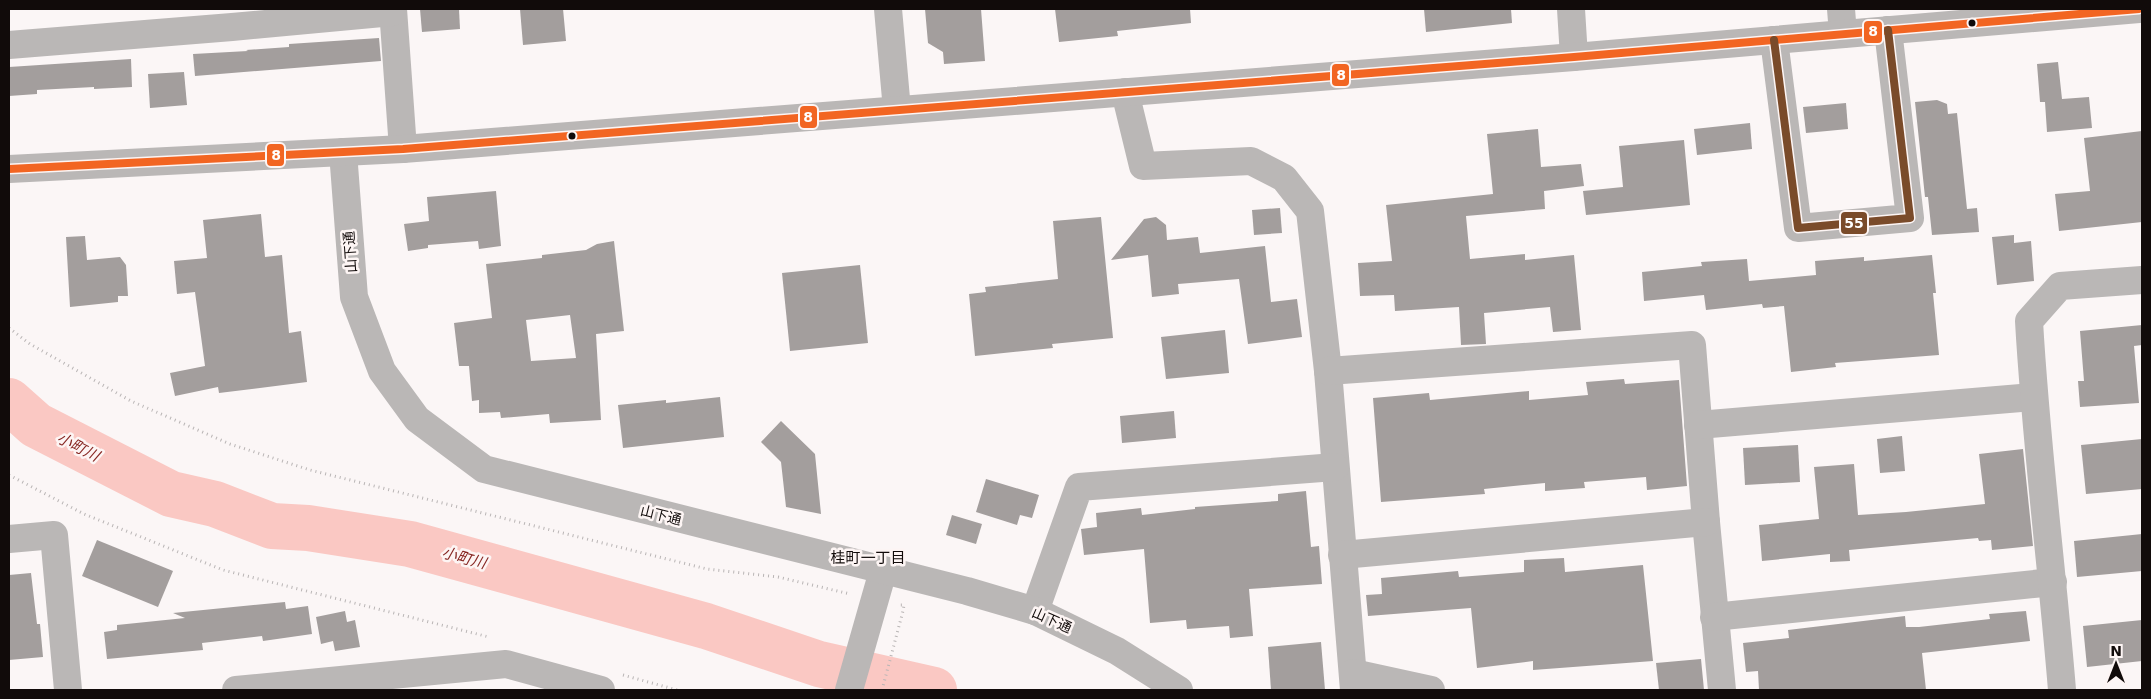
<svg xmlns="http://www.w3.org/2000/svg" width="2151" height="699" font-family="'DejaVu Sans','Noto Sans JP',sans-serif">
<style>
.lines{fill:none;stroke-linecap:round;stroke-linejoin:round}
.river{stroke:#fac8c3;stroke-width:46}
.building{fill:#a39e9d;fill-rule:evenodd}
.path{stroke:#b9b5b5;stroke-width:3;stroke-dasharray:1 4;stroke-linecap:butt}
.minor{stroke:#bab7b6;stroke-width:28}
.tertiary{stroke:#bab7b6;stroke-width:28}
.bus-1-casing{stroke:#fdf5f4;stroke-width:11}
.bus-2-casing{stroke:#fdf5f4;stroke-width:11}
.bus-1{stroke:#f26522;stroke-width:8}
.bus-2{stroke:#7a4b2a;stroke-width:8}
.bus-dot{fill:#110b0a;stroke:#fdf5f4;stroke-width:2}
.labels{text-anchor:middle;stroke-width:5;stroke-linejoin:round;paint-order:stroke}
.street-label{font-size:14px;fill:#110b0a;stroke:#fdf5f4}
.water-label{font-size:15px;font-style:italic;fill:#872723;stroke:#fdf5f4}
.neighbourhood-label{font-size:15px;fill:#110b0a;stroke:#fdf5f4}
.line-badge{stroke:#fdf5f4;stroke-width:2}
.badge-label{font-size:14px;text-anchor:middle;font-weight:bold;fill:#fff}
</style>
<rect width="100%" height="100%" fill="#fbf6f6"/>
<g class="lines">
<path class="river" d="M9,401l27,24 135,69 44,10 57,22 36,2 102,16 296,82 113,38 115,26"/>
</g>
<g class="building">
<path d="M420,9h39l1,20 -38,3z"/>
<path d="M520,9h43l3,32 -43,4z"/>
<path d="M925,9h56l4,52 -41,3 -1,-12 -15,-9z"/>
<path d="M1055,9h135l1,14 -74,8 1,5 -59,6z"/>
<path d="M1424,9h87l1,14 -86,9z"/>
<path d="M379,38l2,23 -186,15 -2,-22 55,-3 -2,-1 43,-3v-3z"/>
<path d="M131,59l1,28 -38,2v-2l-57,3v4l-28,2v-29z"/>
<path d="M2058,62l4,37 27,-2 3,31 -45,4 -2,-30h-5l-3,-38z"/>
<path d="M184,72l3,33 -37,3 -2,-34z"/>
<path d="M1937,100l10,4 1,10 9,-1 10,96 10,-1 2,24 -47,3 -4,-38h-3l-10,-95z"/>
<path d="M1846,103l2,26 -42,4 -3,-26z"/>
<path d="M1750,123l2,26 -55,6 -3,-26z"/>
<path d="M1538,129l3,38 40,-3 3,22 -40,5 1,18 -79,7 4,43 55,-5v6l49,-5 7,75 -28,2 -3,-25 -66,6 2,31 -25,1 -2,-38 -64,4 -1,-16 -34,1 -2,-33 34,-2 -6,-56 107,-11 -6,-60z"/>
<path d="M2142,131v91l-83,9 -4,-37 35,-3 -6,-53z"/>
<path d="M1684,140l6,65 -104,10 -3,-24 40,-4 -4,-41z"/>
<path d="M496,191l5,55 -22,3 -1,-8 -50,4v3l-20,3 -4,-27 25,-3 -2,-24z"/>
<path d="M1280,208l2,25 -28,2 -2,-25z"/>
<path d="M261,214l4,43 17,-2 7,78 12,-2 6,51 -88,11 -1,-6 -43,9 -5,-23 35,-7 -10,-74 -18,2 -3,-33 33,-3 -4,-38z"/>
<path d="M1101,217l12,121 -61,6 1,4 -78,8 -6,-62 17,-2 -1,-5 73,-8 -5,-58z"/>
<path d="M1156,217l10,8 1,15 31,-3 2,16 65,-7 6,56 26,-3 5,38 -54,7 -9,-65 -61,5 1,10 -27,3 -4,-42 -37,5 33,-41z"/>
<path d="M2014,235v8l17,-2 3,40 -37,4 -5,-48z"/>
<path d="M85,236l2,24 33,-3 6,8 2,31h-10v6l-48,5 -4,-70z"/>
<path d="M614,241l10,90 -28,3 5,86 -51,3 -1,-9 -48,4 -1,-6 -21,1v-13l-7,1 -3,-35h-10l-5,-43 38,-5 -6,-54 56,-6v-3l44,-5 11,-6zM570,315l6,43 -45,3 -5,-41z"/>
<path d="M1932,255l4,38h-3l6,62 -104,8 1,4 -45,5 -7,-66 -21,2 -1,-4 -56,6 -2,-15 -60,6 -2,-29 60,-6 -1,-4 46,-3 2,22 67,-6 -1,-14 49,-4v4z"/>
<path d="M860,265l8,78 -78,8 -8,-78z"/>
<path d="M2142,325v20l-8,1 5,57 -59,4 -2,-26h6l-4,-50z"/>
<path d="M1225,330l4,43 -63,6 -5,-42z"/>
<path d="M1624,379l1,5 54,-4 8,106 -40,4 -1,-13 -62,5 1,6 -40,3v-8l-61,6 1,5 -104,8 -8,-104 56,-5 1,7 99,-9v9l59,-5 -2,-13z"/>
<path d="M720,397l4,40 -101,11 -5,-43 48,-5v3z"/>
<path d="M1174,411l2,27 -54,5 -2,-27z"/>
<path d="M781,421l34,33 6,60 -35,-7 -5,-45 -20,-20z"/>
<path d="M1902,436l3,35 -25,2 -3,-34z"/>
<path d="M2142,439v50l-56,5 -5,-49z"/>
<path d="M1798,445l2,37 -55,3 -2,-37z"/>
<path d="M2023,449l10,97 -41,4 -1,-10 -12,1 -1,-3 -129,12 1,11 -20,1v-8l-68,7 -3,-36 60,-6 -5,-52 40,-3 4,51 48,-3 79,-8 -6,-50z"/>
<path d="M986,479l53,16 -7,23 -12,-3 -3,10 -41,-13z"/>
<path d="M1306,491l5,56 8,-1 3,38 -73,5 4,47 -23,2 -1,-12 -42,3 -1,-9 -36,3 -6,-74 -60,6 -3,-26 16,-2 -1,-14 45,-5 1,7 53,-6v-2l83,-6v-7z"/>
<path d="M952,515l30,9 -6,20 -30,-9z"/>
<path d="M2142,534v37l-65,6 -3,-36z"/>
<path d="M97,540l76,31 -15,36 -76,-31z"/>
<path d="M1564,558l1,14 78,-7 10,96 -120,9v-9l-56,7 -6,-60 -103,8 -2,-21 16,-1 -1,-16 77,-7 1,6 65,-5v-12z"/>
<path d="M31,573l6,51h3l3,33 -34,3v-85z"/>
<path d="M285,602l1,7 22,-3 4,28 -49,7 -1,-5 -60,7 1,7 -96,9 -3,-27 13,-2v-5l68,-7 -12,-5z"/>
<path d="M345,611l2,11 8,-2 5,27 -25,4 -2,-10 -12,3 -5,-27z"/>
<path d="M2026,611l4,30 -108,12 4,37h-167l-1,-19 -12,1 -3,-29 46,-5 -1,-8 117,-14 1,11h13l71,-8 -1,-5z"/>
<path d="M2142,620v41l-55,6 -4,-41z"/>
<path d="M1321,642l4,48h-54l-3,-43z"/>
<path d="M1701,659l3,31h-45l-3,-27z"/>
</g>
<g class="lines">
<g class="path">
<path d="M9,328l21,16 101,57 99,43 80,26 397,99 71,8 72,17"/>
<path d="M9,475l75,39 139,56 266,67"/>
<path d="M623,675l54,15"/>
<path d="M882,690l21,-79 1,-6h-4"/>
</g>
<g class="minor">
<path d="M393,9l10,140"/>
<path d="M888,9l9,101"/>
<path d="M1841,9l2,25"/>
<path d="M1774,40l24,188 112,-10 -22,-188"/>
<path d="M9,45l223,-18 161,-15"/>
<path d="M1125,92l18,74 108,-5 33,17 26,33 18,160 26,319"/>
<path d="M1328,371l364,-26 14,177 16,168"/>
<path d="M1698,425l335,-28"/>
<path d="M9,539l45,-4 14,155"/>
<path d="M1342,555l364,-33"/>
<path d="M1035,611l44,-124 256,-20"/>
<path d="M1714,617l339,-35"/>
<path d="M1353,673l78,17"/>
<path d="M236,690l270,-26 95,26"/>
<path d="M849,690l34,-119"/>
<path d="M2062,690c-10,-123 -26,-245 -33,-369l31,-35 82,-6"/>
</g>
<g class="tertiary">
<path d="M1571,9l3,48"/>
<path d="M343,152l11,145 28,74 35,48 67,50 483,122 68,20 82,40 62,39"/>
<path d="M9,169l394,-20 1171,-92 565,-48"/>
</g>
<defs>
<path id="bus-1" d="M9,169l394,-20 1171,-92 565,-48"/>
<path id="bus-2" d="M1774,40l24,188 112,-10 -22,-188"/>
</defs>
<use href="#bus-1" class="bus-1-casing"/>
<use href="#bus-2" class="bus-2-casing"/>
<use href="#bus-1" class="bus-1"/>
<use href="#bus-2" class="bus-2"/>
</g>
<g class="bus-dot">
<circle cx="1972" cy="23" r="4.5"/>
<circle cx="572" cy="136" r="4.5"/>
</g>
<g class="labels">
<g class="street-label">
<text transform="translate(350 252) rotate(-94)" y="5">山下通</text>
<text transform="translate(661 515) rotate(14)" y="5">山下通</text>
<text transform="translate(1052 620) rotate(24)" y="5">山下通</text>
</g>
<g class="water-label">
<text transform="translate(78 447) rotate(27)" y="5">小町川</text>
<text transform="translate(464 558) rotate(15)" y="5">小町川</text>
</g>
<g class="neighbourhood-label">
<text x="868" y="563">桂町一丁目</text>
</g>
</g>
<g class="line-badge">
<rect x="1863" y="20" width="20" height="24" rx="5" fill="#f26522"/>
<rect x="1331" y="63" width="19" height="24" rx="5" fill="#f26522"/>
<rect x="799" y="105" width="19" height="24" rx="5" fill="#f26522"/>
<rect x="266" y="143" width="19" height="24" rx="5" fill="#f26522"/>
<rect x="1840" y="211" width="28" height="24" rx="5" fill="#7a4b2a"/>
</g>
<g class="badge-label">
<text x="1873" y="36">8</text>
<text x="1341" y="80">8</text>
<text x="808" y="122">8</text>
<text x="276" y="160">8</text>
<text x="1854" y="228">55</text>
</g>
<rect width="2151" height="699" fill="none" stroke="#110b0a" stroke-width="20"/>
<g transform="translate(2116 664)" stroke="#fdf5f4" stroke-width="4" paint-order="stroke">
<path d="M0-4L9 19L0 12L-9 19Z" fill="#110b0a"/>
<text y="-8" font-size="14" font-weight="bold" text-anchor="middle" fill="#110b0a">N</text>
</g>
</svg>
